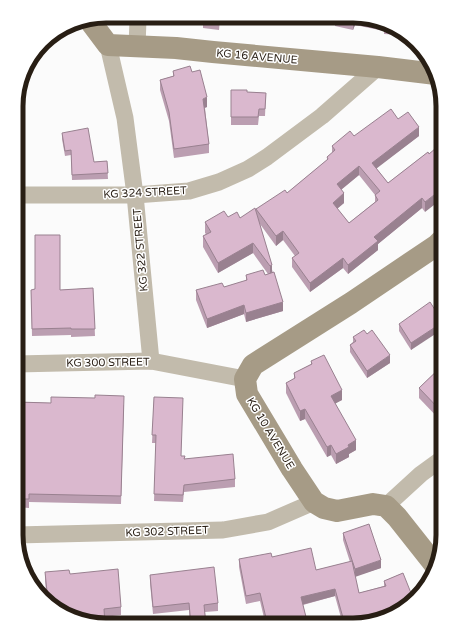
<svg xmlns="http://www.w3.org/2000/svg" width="459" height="641" font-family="'Varela Round',sans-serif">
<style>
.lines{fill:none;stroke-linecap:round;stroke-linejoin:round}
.street{stroke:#c2bbac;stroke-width:17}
.secondary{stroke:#a69b86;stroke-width:22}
.wall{fill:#bb9eb1;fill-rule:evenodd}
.shaded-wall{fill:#998190}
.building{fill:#dab8ce;stroke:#998190;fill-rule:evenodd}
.labels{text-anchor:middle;stroke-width:3;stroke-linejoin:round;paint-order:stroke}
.street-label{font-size:11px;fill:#281e14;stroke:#fff}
.rim{fill:none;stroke:#281e14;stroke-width:5}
</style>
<rect width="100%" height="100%" fill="#fbfbfb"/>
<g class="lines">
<g class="street">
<path d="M108,45l17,73 10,77 16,166"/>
<path d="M137,46l1,-26"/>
<path d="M17,195h118l54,-4 30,-9 29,-13 19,-12 55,-41 56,-49"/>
<path d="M16,364l135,-3 94,18"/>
<path d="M386,506l35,-32 22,-16"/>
<path d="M16,535l207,-5 45,-8 46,-20"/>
</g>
<g class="secondary">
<path d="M90,21l18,24 68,3 37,4 165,15 58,7"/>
<path d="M435,565l-38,-48 -11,-11 -13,-2 -36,7 -13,-3 -10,-6 -22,-33 -45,-75 -2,-15 8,-14 98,-62 86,-58 6,-6"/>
</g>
</g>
<g class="wall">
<path d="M365,17l36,15v3l-17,-1v-3l-29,-6 -2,5 -18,-4v-4l-27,-2v4l-37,-3v3l-30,-3v-2z"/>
<path d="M201,19h19l-1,11 -16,-2v-5l-2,-1z"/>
<path d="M173,71l19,1 15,35 -2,1 4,36v9l-35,5 -5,-37 -9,-31v-10l13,-4z"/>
<path d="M231,90l16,2 19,1 -1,23h-6l-1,9h-27z"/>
<path d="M398,119l21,17 -43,32 12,15 40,-31 -3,60 -3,-4 -44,36v6l-30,24 -5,-6 -33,24 -18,-25v-9l3,-2 -12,-16 -7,6 -16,-22 23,87 -37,11 -2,-8 -37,14 -11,-28v-10l28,-3 22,-6v-6h19l3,-1 -15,-21 -35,20 -15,-26v-11l3,-2 -1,-1v-11l23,-5 12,1 16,-9 31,-16 40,-33v-3l5,-4v-7l22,-10zM359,175l16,20v7l-26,21 -12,-14 7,-6 -3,-13z"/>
<path d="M62,133l32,29 13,-1 1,18 -36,1 -1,-25 -6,1 -3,-17z"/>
<path d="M93,288l2,48 -24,1v-2l-39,1 -1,-46h29z"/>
<path d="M443,321l-32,29 -12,-19v-7z"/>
<path d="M353,337l37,26 -23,15 -17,-26v-7l3,-3z"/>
<path d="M311,361l31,39 -7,3 21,47 -7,4v3l-13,7 -5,-9 -4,2 -22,-38 -5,2 -14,-28v-10l8,-4v-6l17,-9z"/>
<path d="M443,365v54l-2,2 -22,-23v-10z"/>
<path d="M154,397l27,59 3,3 51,20v8l-51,5 -1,10 -29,-1 2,-58h-4z"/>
<path d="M16,402l108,3 -3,99 -92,-2v6l-13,-1z"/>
<path d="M343,533l38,35 -26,8 4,17 25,-7v-5l19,-8 -49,52h-11l-8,-29 -32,9 5,20 -43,-3 -5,-21 -14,3 -7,-37v-8l33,-2 44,13 34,-8 -7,-22z"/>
<path d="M45,572l76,35v8l-17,2 -48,-7 -9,-10 -2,-19z"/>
<path d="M150,575l68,28v8l-13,1 1,13h-16l-1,-15 -36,4 -3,-31z"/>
</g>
<g class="shaded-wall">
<path d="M355,17v8l-2,5v-7z"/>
<path d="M207,97v10l-4,1v-9z"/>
<path d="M419,127v9l-47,36v-9z"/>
<path d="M359,166v9l-22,18v-9z"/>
<path d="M443,188v10l-18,14v-10z"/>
<path d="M344,193v10l-11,9v-9z"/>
<path d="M422,198v10l-44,36v6l-30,24v-9l26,-28z"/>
<path d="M283,231v9l-7,6v-10z"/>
<path d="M253,243v10l-35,20v-10z"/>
<path d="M343,258v10l-33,24v-9z"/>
<path d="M272,265v11h-2v-10z"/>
<path d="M283,302v9l-37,11v-9z"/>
<path d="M244,305v9l-37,14v-9z"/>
<path d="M443,322v7l-32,21v-7z"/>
<path d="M390,355v8l-23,15v-7z"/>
<path d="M342,390v10l-11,6v-10z"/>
<path d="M305,409v10l-5,2v-10z"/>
<path d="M443,409v10l-2,2v-10z"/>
<path d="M356,440v10l-7,4v3l-13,7v-10l12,-9z"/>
<path d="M331,445v10l-4,2v-10z"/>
<path d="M381,560v8l-26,9v-8z"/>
<path d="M335,589v7l-34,9v-8z"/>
</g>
<g class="building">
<path d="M335,17h30l14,6 -24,-6 -2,6 -18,-4z"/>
<path d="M203,19h16v3l-16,-2z"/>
<path d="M384,25l6,2h-6z"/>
<path d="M190,66l2,6 8,-2 7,27 -4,2 6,45 -35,5 -5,-37 -9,-32 14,-4 -1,-5z"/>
<path d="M231,90h16v2l19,1 -1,16h-6l-1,8h-27z"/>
<path d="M391,109l7,10 10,-7 11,15 -47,36 16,20 40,-31 1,2 14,-12v46l-18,14 -3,-4 -48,39 4,4 -30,24 -5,-7 -33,25 -18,-25 7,-5 -16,-22 -7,5 -20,-27 29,-19 2,3 41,-34 -1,-2 8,-7 -3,-4 18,-15 4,5zM359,166l21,25 -5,4 3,5 -29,23 -16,-20 11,-10 -7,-9z"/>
<path d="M88,128l6,34 13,-1 1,12 -36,2 -1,-25 -6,1 -3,-18z"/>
<path d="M255,208l17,57 -2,1 -17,-23 -35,20 -15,-27 8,-4 -6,-10 19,-11 4,6 9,-5 3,6z"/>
<path d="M35,235h25v55l33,-2 2,41h-24v-1l-39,1 -1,-39 4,-1z"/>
<path d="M263,270l2,5 9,-3 9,30 -37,11 -2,-8 -37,14 -11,-29 26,-7 2,4 23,-7 -1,-5z"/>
<path d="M430,302l13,20 -32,21 -12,-19z"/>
<path d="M364,330l3,4 5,-4 18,25 -23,16 -17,-26 6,-4 -3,-4z"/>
<path d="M324,355l18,35 -11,6 25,44 -8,5 1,2 -13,7 -5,-9 -4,2 -22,-38 -5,2 -14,-28 9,-5 -1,-5 18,-9 -1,-3z"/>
<path d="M443,365v44l-2,2 -22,-23z"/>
<path d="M95,395l29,1 -3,100 -92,-2v5h-13v-97l35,1v-6l44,1z"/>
<path d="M154,397l29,1 -2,58h4l-1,3 49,-5 2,25 -51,6 -1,10 -29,-1 2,-59h-4z"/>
<path d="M369,524l12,36 -26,9 -12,-36z"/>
<path d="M311,548l5,22 36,-9 7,32 27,-7 -2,-5 19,-8 10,25 -20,18 -39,9h-9l-10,-36 -34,8 7,28h-57l16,-3 -7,-29 -14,3 -7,-37 32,-6 1,4z"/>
<path d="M214,567l4,36 -14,2 2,20h-15l-2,-22 -36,4 -3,-32z"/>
<path d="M118,569l3,38 -17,2 1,15h-11l-38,-14 -8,-9 -3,-29 24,-2 1,4z"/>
</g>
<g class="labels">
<g class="street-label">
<text transform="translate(257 56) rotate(5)" y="4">KG 16 AVENUE</text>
<text transform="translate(145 192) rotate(-3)" y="4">KG 324 STREET</text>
<text transform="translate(140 250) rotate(-95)" y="4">KG 322 STREET</text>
<text transform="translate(108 362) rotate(-1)" y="4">KG 300 STREET</text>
<text transform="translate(271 433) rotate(59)" y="4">KG 10 AVENUE</text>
<text transform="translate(167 531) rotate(-2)" y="4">KG 302 STREET</text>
</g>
</g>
<path d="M0 0H459V641H0ZM106 23H353A83 83 0 0 1 436 106V535A83 83 0 0 1 353 618H106A83 83 0 0 1 23 535V106A83 83 0 0 1 106 23Z" fill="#fff" fill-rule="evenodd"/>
<path class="rim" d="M106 23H353A83 83 0 0 1 436 106V535A83 83 0 0 1 353 618H106A83 83 0 0 1 23 535V106A83 83 0 0 1 106 23Z"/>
</svg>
